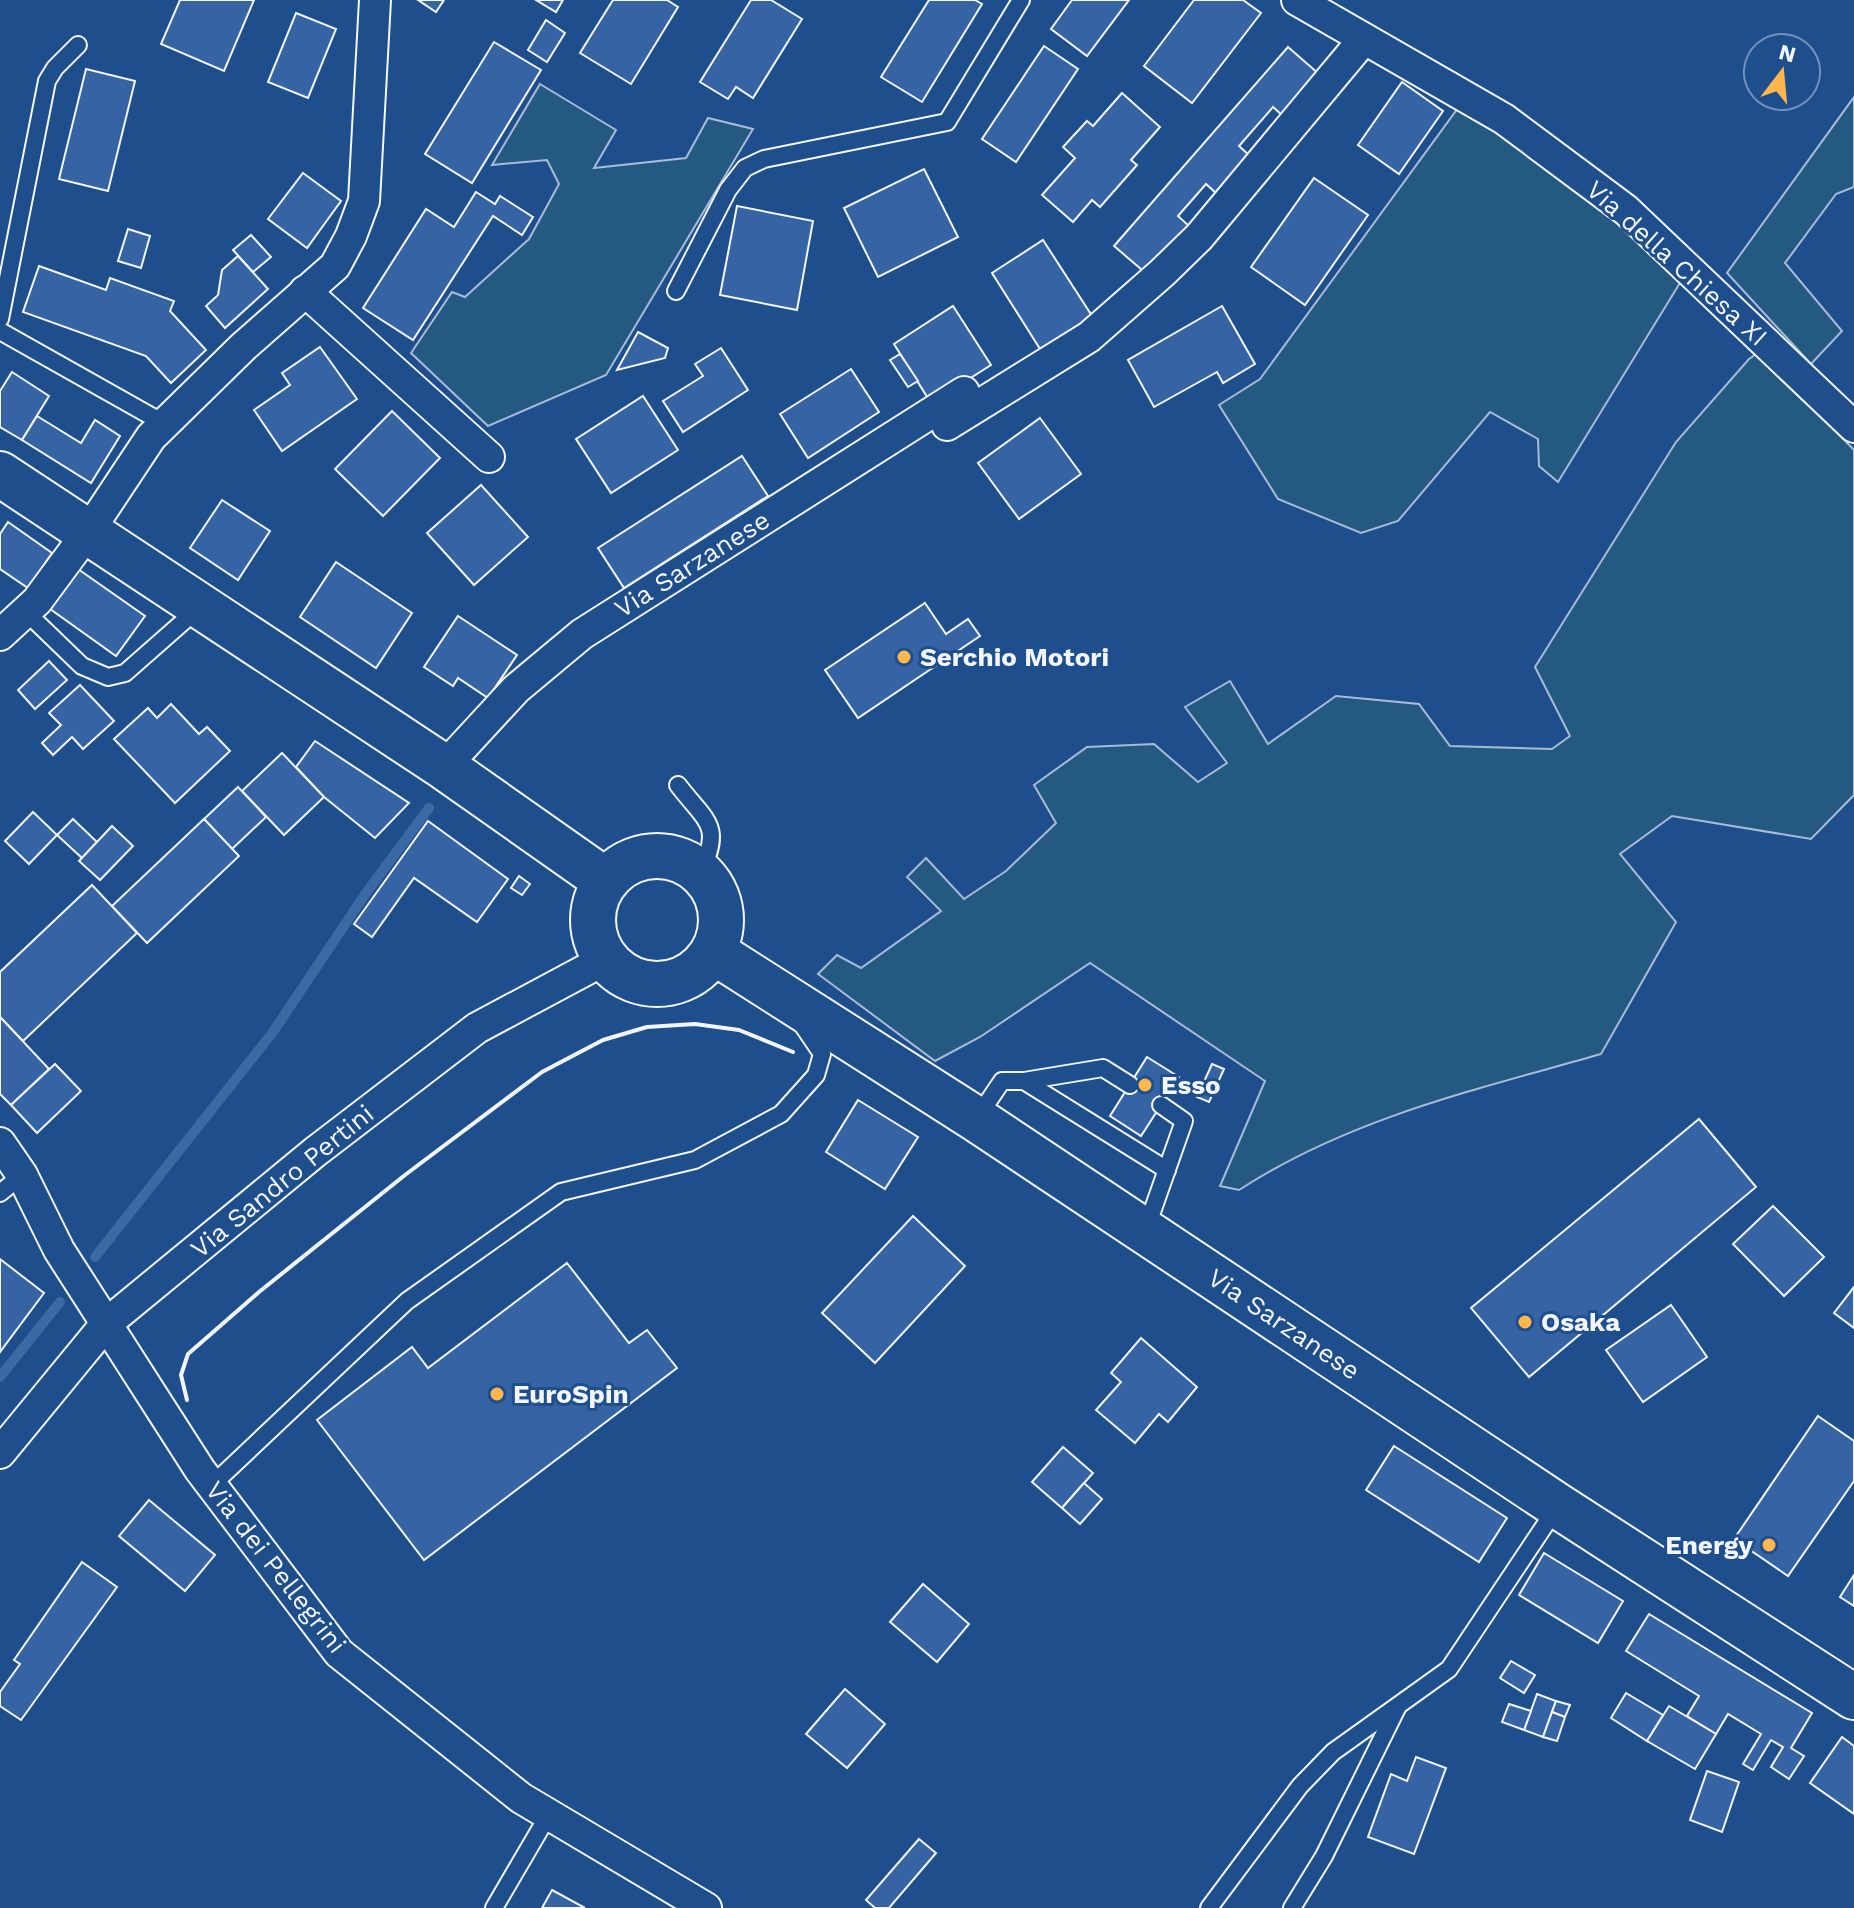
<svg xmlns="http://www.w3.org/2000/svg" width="1854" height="1908" font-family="'Work Sans',sans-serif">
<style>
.green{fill:#245a82;stroke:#a8bbd7;stroke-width:2}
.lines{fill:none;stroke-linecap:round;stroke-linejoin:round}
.stream{stroke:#3b69a3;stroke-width:10}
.building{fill:#3563a3;stroke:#f2f6ff;stroke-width:2}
.service-casing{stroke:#f2f6ff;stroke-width:20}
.minor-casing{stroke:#f2f6ff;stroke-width:34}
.primary-casing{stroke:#f2f6ff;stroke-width:48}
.service{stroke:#1f4e8c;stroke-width:16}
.minor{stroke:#1f4e8c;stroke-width:30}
.primary{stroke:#1f4e8c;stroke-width:44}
.wall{stroke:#f2f6ff;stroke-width:4}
.poi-dot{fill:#ffb74d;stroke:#1f4e8c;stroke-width:3}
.labels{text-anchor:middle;stroke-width:6;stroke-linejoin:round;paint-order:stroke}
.street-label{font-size:26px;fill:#f2f6ff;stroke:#1f4e8c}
.poi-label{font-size:26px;font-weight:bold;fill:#f2f6ff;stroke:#1f4e8c;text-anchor:start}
</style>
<rect width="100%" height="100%" fill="#1f4e8c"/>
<g class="green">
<path d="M540,84l76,46 -22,38 92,-10 22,-40 45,11 -147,246 -118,51 -77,-73 41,-61 13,5 64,-58 30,-55 -12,-24 -55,5z"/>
<path d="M1854,97v90l-18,7 -51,69 57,68 -31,33 -84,-91z"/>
<path d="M1461,104l158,110 64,64 -125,204 -19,-16 -1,-27 -48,-27 -92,109 -37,12 -83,-34 -59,-94 41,-26z"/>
<path d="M1759,352l95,98v345l-43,44 -139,-23 -52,38 56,68 -75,132c-126,36 -251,64 -362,136l-19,-4 45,-105 -175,-118 -110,74 -45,24 -117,-87 19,-19 24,13 80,-57 -34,-34 19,-19 38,41 42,-28 50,-48 -22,-38 53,-38 67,-3 44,38 29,-19 -42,-56 45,-26 38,63 68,-48 83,8 31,42 102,3 18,-13 -35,-69 141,-225 73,-83z"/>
</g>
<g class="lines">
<g class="stream">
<path d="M95,1257l178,-225 93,-139 63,-85"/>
<path d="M0,1377l60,-75"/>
</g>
</g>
<g class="building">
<path d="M180,0h74l-30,71 -63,-27z"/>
<path d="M418,0h26l-8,12z"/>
<path d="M536,0h27l-7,12z"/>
<path d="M613,0h54l11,7 -47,77 -51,-31z"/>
<path d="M751,0h20l31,19 -49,79 -17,-11 -8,12 -28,-17z"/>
<path d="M929,0h46l7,4 -60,98 -41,-25z"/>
<path d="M1072,0h57l-42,56 -36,-27z"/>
<path d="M1194,0h49l18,13 -69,90 -48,-37z"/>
<path d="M296,13l40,16 -28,69 -40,-16z"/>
<path d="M546,20l19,13 -18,29 -19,-12z"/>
<path d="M494,42l47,28 -69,113 -47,-29z"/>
<path d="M1044,46l34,23 -62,93 -34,-23z"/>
<path d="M1288,47l31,27 -36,42 -10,-9 -34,39 11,10 -33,38 -11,-10 -28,32 12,11 -42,48 -34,-29z"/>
<path d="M86,69l49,12 -27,110 -49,-12z"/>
<path d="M1402,82l41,29 -44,63 -41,-29z"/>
<path d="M1122,93l38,34 -29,33 6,5 -37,42 -8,-7 -19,22 -31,-27 33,-37 -12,-11 24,-26 6,5z"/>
<path d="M924,169l34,68 -80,40 -34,-69z"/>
<path d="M303,173l38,28 -34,47 -39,-29z"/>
<path d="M1314,178l54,37 -63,90 -54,-38z"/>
<path d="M476,192l19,12 5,-8 33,21 -11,18 -29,-19 -80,124 -50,-32 63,-99 28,18z"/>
<path d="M737,206l76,15 -16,89 -77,-15z"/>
<path d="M128,229l22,7 -9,32 -23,-7z"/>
<path d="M251,235l20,22 -18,15 -20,-22z"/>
<path d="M1043,240l51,79 -52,33 -50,-79z"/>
<path d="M238,256l30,33 -43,39 -19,-22 12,-11 4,-25z"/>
<path d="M39,266l67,24 4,-12 64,23 -4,10 36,39 -35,33 -25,-27 -123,-44z"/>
<path d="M953,306l38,59 -60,38 -37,-59z"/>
<path d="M1222,306l33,58 -32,19 -6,-11 -63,35 -26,-47z"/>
<path d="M638,332l30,16 -3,10 -48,12z"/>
<path d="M320,347l37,52 -75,52 -28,-41 36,-25 -8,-12z"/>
<path d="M721,348l27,42 -65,42 -20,-31 40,-25 -8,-12z"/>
<path d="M900,354l18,27 -10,6 -18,-27z"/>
<path d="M851,369l28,43 -71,46 -28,-44z"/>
<path d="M12,372l37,24 -27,44 -22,-13v-36z"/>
<path d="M643,396l35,54 -67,43 -35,-54z"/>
<path d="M392,411l48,47 -57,58 -48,-47z"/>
<path d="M37,416l44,27 14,-23 25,16 -29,47 -69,-43z"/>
<path d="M1040,418l41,56 -62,45 -41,-56z"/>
<path d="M742,456l26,40 -144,92 -26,-40z"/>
<path d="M481,485l47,52 -54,48 -47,-52z"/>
<path d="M222,500l48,31 -32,49 -48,-32z"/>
<path d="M8,522l44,31 -24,35 -28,-19v-35z"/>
<path d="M336,562l76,51 -36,55 -76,-51z"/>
<path d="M78,569l67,47 -29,40 -70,-50z"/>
<path d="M925,603l21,31 22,-15 12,17 -122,82 -33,-48z"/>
<path d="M458,616l59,39 -29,43 -30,-20 -5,8 -29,-19z"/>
<path d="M49,661l18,19 -32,29 -17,-19z"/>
<path d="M80,685l34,36 -31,28 -11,-12 -19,18 -11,-12 19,-18 -12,-12z"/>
<path d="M171,704l28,30 8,-7 23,24 -55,52 -61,-64 34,-31 9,10z"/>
<path d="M315,741l94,62 -34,35 -51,-41 -28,-30z"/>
<path d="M282,753l42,44 -40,38 -42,-44z"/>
<path d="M238,787l28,30 -34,32 -28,-30z"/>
<path d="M33,812l24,23 -28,29 -24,-23z"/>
<path d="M73,819l24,23 -15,16 -25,-23z"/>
<path d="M204,819l35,37 -92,87 -35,-37z"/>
<path d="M428,821l80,58 -31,43 -63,-44 -42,59 -18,-13z"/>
<path d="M112,826l21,20 -33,34 -21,-19z"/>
<path d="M519,876l11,8 -8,11 -11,-7z"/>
<path d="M92,885l45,48 -114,108 -23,-24v-45z"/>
<path d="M0,1017l49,52 -38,36 -11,-11z"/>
<path d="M1147,1057l32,20 -38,59 -31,-20z"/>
<path d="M55,1064l26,27 -44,42 -26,-28z"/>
<path d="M1212,1064l12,5 -15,33 -12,-5z"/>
<path d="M858,1100l60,37 -33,52 -59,-37z"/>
<path d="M1699,1119l57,68 -227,190 -58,-69z"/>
<path d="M1773,1206l51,51 -40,39 -51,-52z"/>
<path d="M913,1216l52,50 -90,97 -53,-50z"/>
<path d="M0,1259l44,34 -44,59z"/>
<path d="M567,1263l62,80 18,-13 30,38 -253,192 -107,-140 95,-73 16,21z"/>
<path d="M1854,1287v41l-20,-15z"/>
<path d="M1671,1305l36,52 -64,45 -37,-52z"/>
<path d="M1141,1338l56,49 -29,35 -9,-8 -24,29 -39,-33 25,-28 -10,-9z"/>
<path d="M1818,1416l36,25v40l-66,95 -54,-37z"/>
<path d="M1394,1446l113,72 -28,44 -113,-72z"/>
<path d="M1063,1447l30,26 -31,35 -30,-26z"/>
<path d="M1084,1483l18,16 -22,25 -18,-16z"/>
<path d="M149,1500l66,55 -30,36 -66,-55z"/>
<path d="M1544,1553l79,48 -25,42 -79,-48z"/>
<path d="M82,1562l35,25 -96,133 -21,-14v-14l20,-28 -6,-4z"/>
<path d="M1854,1575v31l-14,-9z"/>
<path d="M923,1584l46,40 -32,38 -47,-40z"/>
<path d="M1649,1614l163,99 -21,35 13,8 -15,23 -18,-12 12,-20 -12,-7 -18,30 -10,-6 18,-30 -33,-20 -12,20 -29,-18 12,-20 -73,-45z"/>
<path d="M1511,1661l24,14 -11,18 -24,-15z"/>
<path d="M845,1689l40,35 -38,44 -41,-34z"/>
<path d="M1626,1693l37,22 -16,26 -36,-23z"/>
<path d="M1537,1694l19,7 -13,36 -19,-7z"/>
<path d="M1556,1701l14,4 -5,12 -13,-5z"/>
<path d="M1509,1704l22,7 -7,19 -22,-8z"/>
<path d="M1669,1706l47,28 -21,35 -48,-28z"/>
<path d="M1552,1712l13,5 -8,24 -14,-4z"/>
<path d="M1842,1737l12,9v68l-44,-31z"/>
<path d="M1416,1757l30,11 -32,86 -46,-17 23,-63 16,7z"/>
<path d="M1707,1771l32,11 -17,50 -32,-12z"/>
<path d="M919,1839l17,14 -47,55h-14l-9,-8z"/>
<path d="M552,1890l33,18h-43z"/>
</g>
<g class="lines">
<defs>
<g id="service">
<path d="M676,291l52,-101 17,-22 19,-9 183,-37 74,-122"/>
<path d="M0,319l47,-238 8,-13 23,-23"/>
<path d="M0,331l165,93"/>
<path d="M26,612l56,54 26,11 17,-4 75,-66"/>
<path d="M678,785c30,39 44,39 23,88"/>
<path d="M1024,1081l143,89"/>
<path d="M977,1118l25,-37h22l79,-13 27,17"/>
<path d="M0,1193l22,-18"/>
<path d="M1146,1229l38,-108 -23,-16"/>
<path d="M212,1485l195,-184 154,-109 134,-32 86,-46 35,-39 6,-21 -21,-31"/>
<path d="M494,1908l55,-94"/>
<path d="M1209,1908l91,-122 33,-34 116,-83 108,-162"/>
<path d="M1292,1908l32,-52 74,-150"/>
</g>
<g id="minor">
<path d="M1297,0l207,119 122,91 228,217"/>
<path d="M305,291l184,166"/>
<path d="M947,425l142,-88 73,-64 37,-36 165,-198"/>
<path d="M0,635l37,-34 51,-69 63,-95 93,-91 91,-80 16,-30 13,-35 11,-201"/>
<path d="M444,767l72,-78 66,-55 382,-242"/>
<path d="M0,1143l22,32 37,75 141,220 139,183 182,145 185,110"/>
<path d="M0,1453l106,-129 209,-172 162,-124 129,-69"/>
</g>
<g id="primary">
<path d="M0,474l444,293 162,114"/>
<circle cx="657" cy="920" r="64"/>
<path d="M714,952l262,167 582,387 296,191"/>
</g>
</defs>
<use href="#service" class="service-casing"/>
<use href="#minor" class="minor-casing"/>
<use href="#primary" class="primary-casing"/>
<use href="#service" class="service"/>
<use href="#minor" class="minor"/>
<use href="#primary" class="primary"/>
<path class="wall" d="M187,1400l-6,-25 7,-21 71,-62 146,-117 137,-103 61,-32 44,-13 48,-3 44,6 54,22"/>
</g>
<g class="poi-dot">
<circle cx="904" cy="657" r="8"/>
<circle cx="1145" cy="1085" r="8"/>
<circle cx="1525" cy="1322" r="8"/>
<circle cx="497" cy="1394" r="8"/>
<circle cx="1769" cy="1545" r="8"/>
</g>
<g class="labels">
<g class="street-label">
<text transform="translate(1677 263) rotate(42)" y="9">Via della Chiesa XI</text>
<text transform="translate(692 564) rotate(-32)" y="9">Via Sarzanese</text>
<text transform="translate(282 1181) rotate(-39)" y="9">Via Sandro Pertini</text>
<text transform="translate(1284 1324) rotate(34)" y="9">Via Sarzanese</text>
<text transform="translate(276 1567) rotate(52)" y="9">Via dei Pellegrini</text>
</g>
<g class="poi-label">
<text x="920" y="666">Serchio Motori</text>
<text x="1161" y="1094">Esso</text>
<text x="1541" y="1331">Osaka</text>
<text x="513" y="1403">EuroSpin</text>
<text x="1753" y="1554" text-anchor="end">Energy</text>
</g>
</g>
<g transform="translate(1782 72) rotate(16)"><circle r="38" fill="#1f4e8c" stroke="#7391ba" stroke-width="2"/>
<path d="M0-6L14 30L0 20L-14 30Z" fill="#ffb74d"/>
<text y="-12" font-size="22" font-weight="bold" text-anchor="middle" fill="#f2f6ff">N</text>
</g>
</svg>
